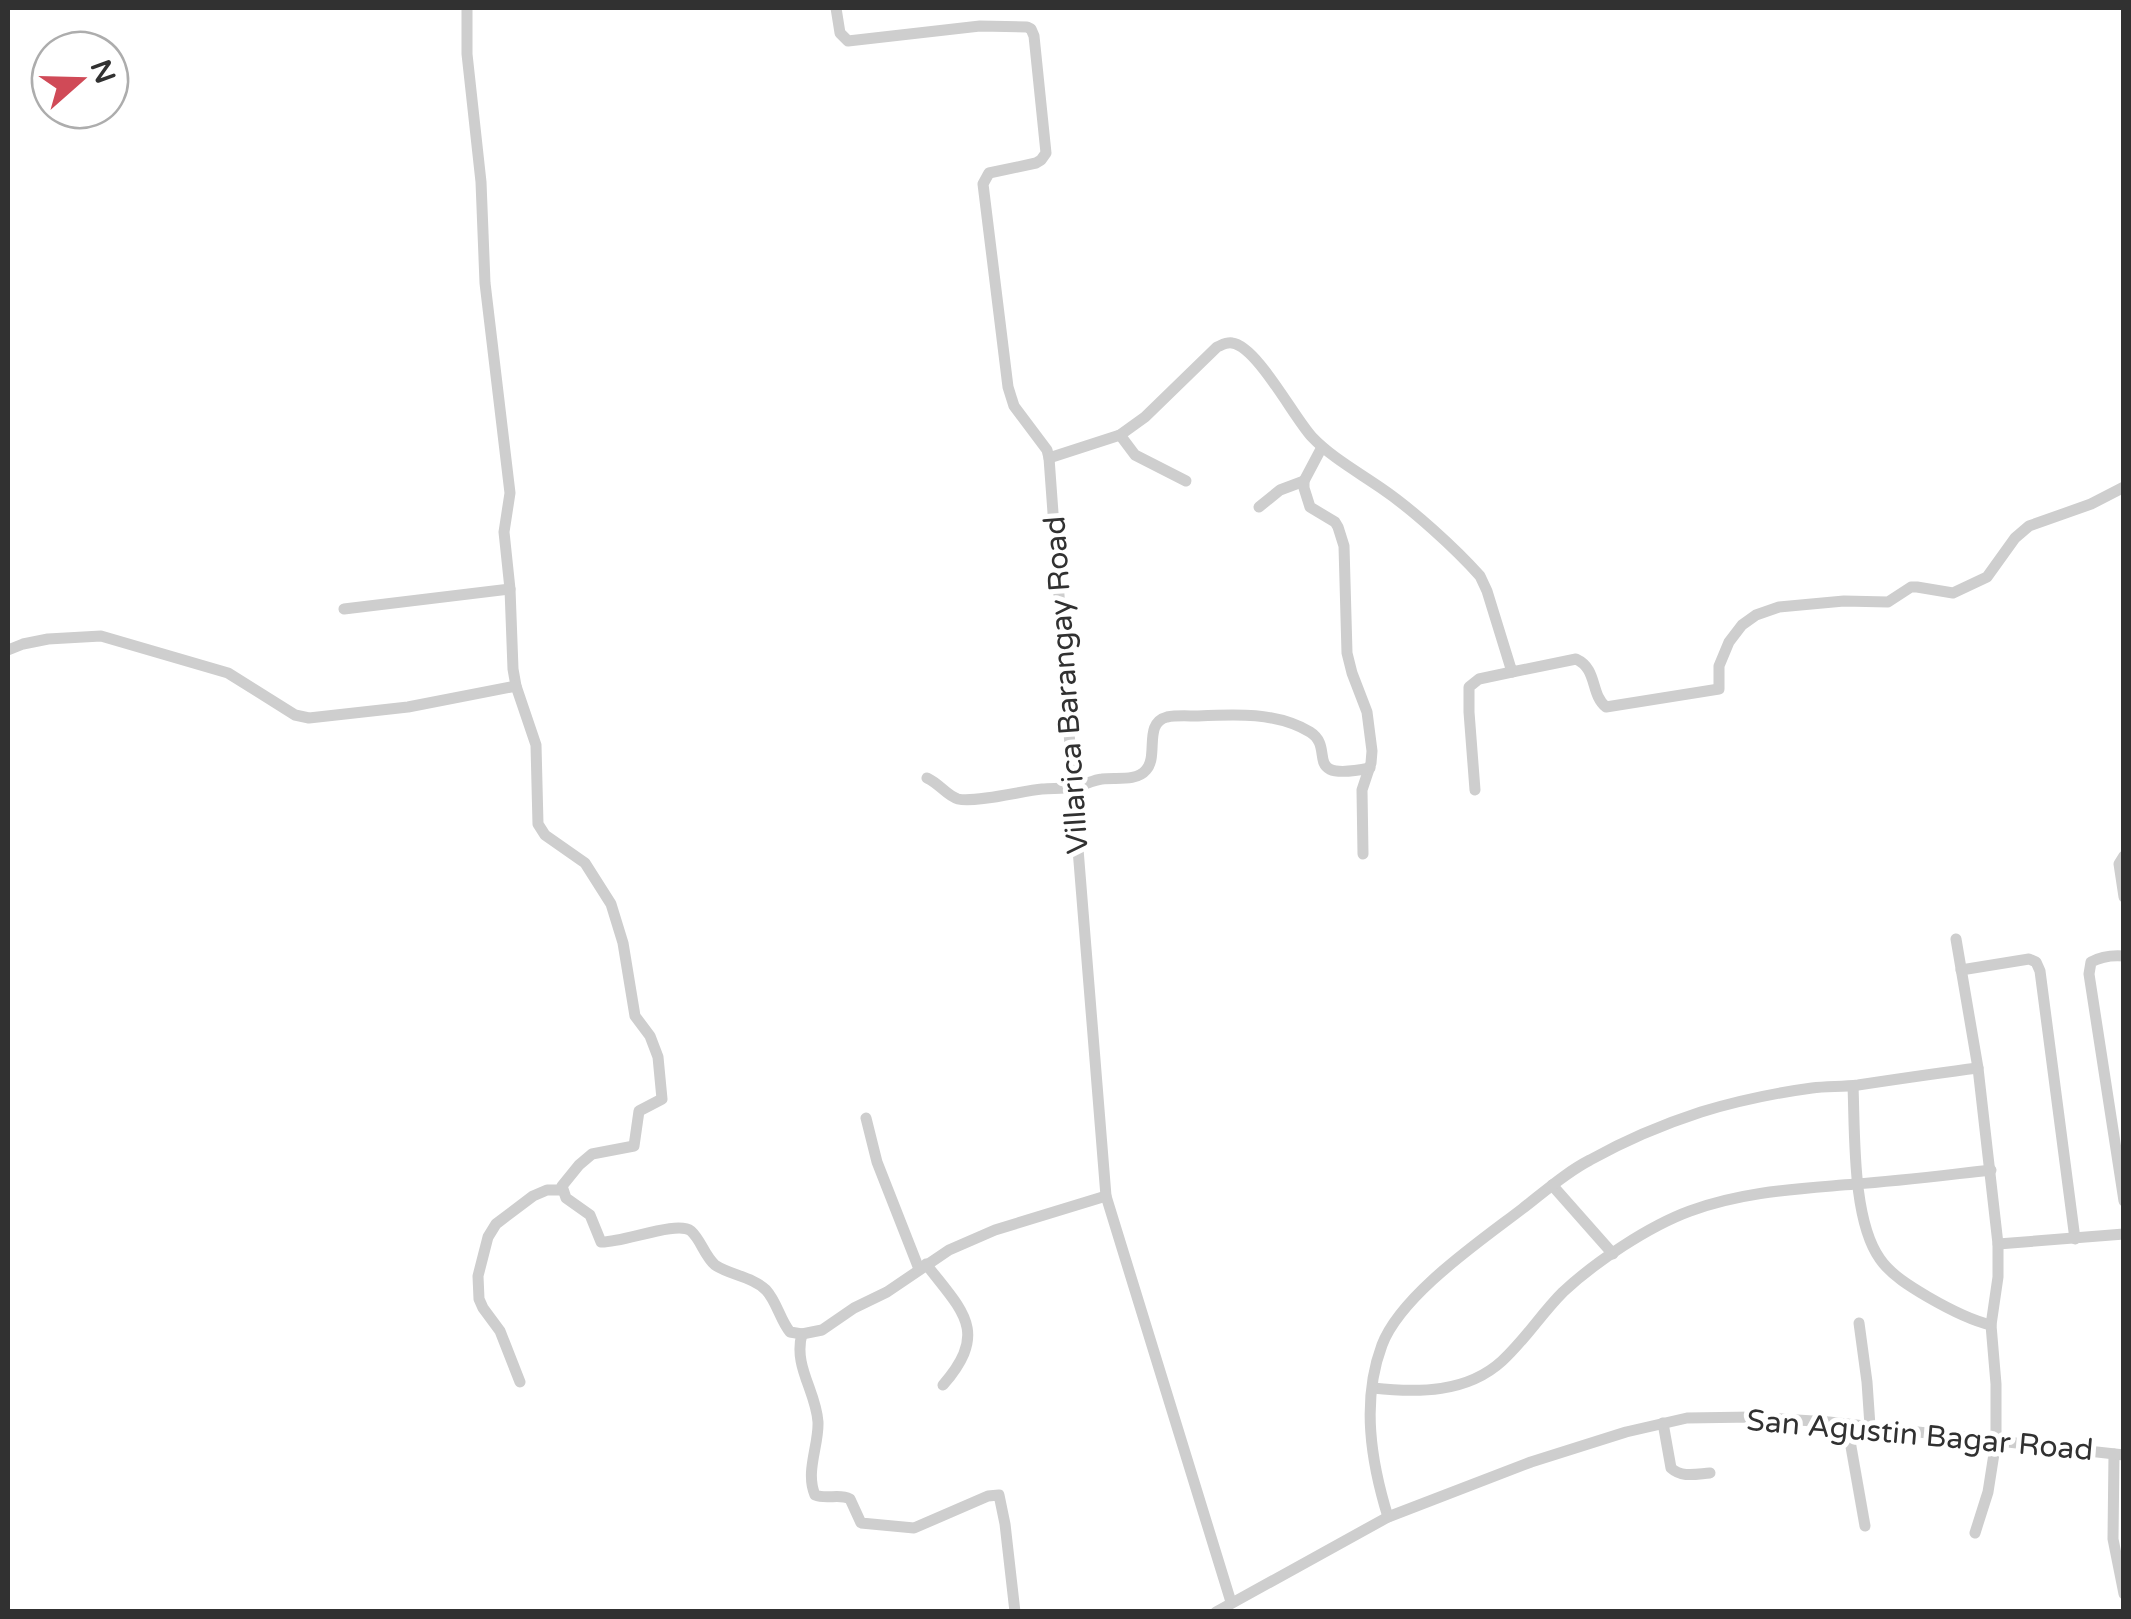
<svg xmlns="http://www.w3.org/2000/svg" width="2131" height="1619" font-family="'Varela Round',sans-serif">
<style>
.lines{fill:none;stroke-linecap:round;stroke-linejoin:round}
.minor{stroke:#cecece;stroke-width:11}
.labels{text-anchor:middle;stroke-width:10;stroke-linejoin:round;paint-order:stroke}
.street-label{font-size:30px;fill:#313131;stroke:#fff}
</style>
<rect width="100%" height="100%" fill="#fff"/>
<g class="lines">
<g class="minor">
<path d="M467,8v46l14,128 4,101 25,210 -6,39 6,57 3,80 3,17 20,59 2,79 7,11 40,28 26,41 12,39 12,73 15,20 8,21 4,42 -23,12 -5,35 -42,8 -13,11 -17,21 4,12 24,17 11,27c22,1 76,-22 90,-11 10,9 13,24 24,34 15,10 38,12 51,25 11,12 14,30 24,42l12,2 20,-4 32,-22 33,-16 62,-42 46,-20 111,-34"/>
<path d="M836,8l4,25 8,8 132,-15 47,1 4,2 3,7 12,117 -5,7 -5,3 -47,10 -6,11 25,203 6,19 33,44 2,8 24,329 33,409 125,406"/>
<path d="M1120,435l15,20 51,26"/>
<path d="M1322,447l-18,34v7l6,19 25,15 3,5 6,19 3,107 5,20 15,39 5,39 -1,12 -9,27 1,64"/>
<path d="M1049,458l71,-23 25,-18 72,-70c5,-2 10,-5 15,-4 25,3 62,75 80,94 19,20 46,35 69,51 31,21 74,60 99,88l7,15 25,81 64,-13c22,10 14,35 30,48l113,-18v-23l10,-24 13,-17 14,-10 23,-8 65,-6 44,1 23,-15h6l36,6 34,-16 28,-39 14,-12 62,-22 33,-17"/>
<path d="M1259,507l21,-17 24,-9"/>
<path d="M344,609l166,-20"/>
<path d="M8,650l15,-6 25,-5 53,-3 127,37 67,42 14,3 99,-11 108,-21"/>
<path d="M927,778c13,6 20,18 31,21 17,4 64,-8 84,-10 10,-1 21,0 31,-2 10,-1 19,-7 29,-8 13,-2 34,3 44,-9 13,-14 -3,-47 21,-53 10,-2 21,-1 31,-1 37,-2 79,-4 112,16 27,17 -11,50 60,36"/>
<path d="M1475,790l-6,-78v-25l10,-8 33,-7"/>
<path d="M2124,856l-5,8 5,33"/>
<path d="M1956,939l22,129 20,176v33l-7,48 5,59v57l-8,51 -13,41"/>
<path d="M2124,956c-12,-1 -22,0 -33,6l-2,12 35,227"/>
<path d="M1961,970l68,-11 7,3 4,9 35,268"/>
<path d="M1853,1086c2,47 -1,134 27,173 11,16 31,28 48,38 19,11 41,23 63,28"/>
<path d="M866,1118l11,44 42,107"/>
<path d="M1552,1185l61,69"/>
<path d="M1998,1244l126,-10"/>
<path d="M926,1264c36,47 64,67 17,121"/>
<path d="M1859,1323l8,59 3,44"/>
<path d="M802,1334c-9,32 14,57 16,88 1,23 -13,50 -3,73 12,5 24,-2 35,4l11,24 53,5 74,-32 11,-1 6,29 10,88"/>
<path d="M520,1382l-20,-51 -17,-23 -4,-9 -1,-23 10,-39 8,-13 37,-28 14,-6h15"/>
<path d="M1373,1388c45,5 94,5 129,-27 23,-21 39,-47 61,-69 32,-30 86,-66 127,-81 54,-20 109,-22 165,-27 45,-3 91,-9 136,-14"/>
<path d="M1663,1423l8,45c11,10 25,6 39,5"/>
<path d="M1847,1424l18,102"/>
<path d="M2114,1454l-1,85 11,55"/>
<path d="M1388,1517c-17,-55 -27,-116 -6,-172 19,-50 97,-103 140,-136 22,-17 43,-36 68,-49 34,-19 74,-36 111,-48 36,-11 74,-19 111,-24 15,-2 30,-1 46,-3 40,-6 80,-12 120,-17"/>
<path d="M1216,1612l172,-95 143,-55 95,-30 61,-14 66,-1 76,5 295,33"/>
</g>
</g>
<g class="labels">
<g class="street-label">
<text transform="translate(1066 685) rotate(-94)" y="10">Villarica Barangay Road</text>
<text transform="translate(1920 1435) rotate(5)" y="10">San Agustin Bagar Road</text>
</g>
</g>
<rect width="2131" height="1619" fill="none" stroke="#313131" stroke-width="20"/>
<g transform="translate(80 80) rotate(70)"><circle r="48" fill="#ffffff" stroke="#adadad" stroke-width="2.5"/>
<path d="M0-8L18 38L0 25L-18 38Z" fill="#d04a57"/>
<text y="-15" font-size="28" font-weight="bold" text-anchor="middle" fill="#313131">N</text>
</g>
</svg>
